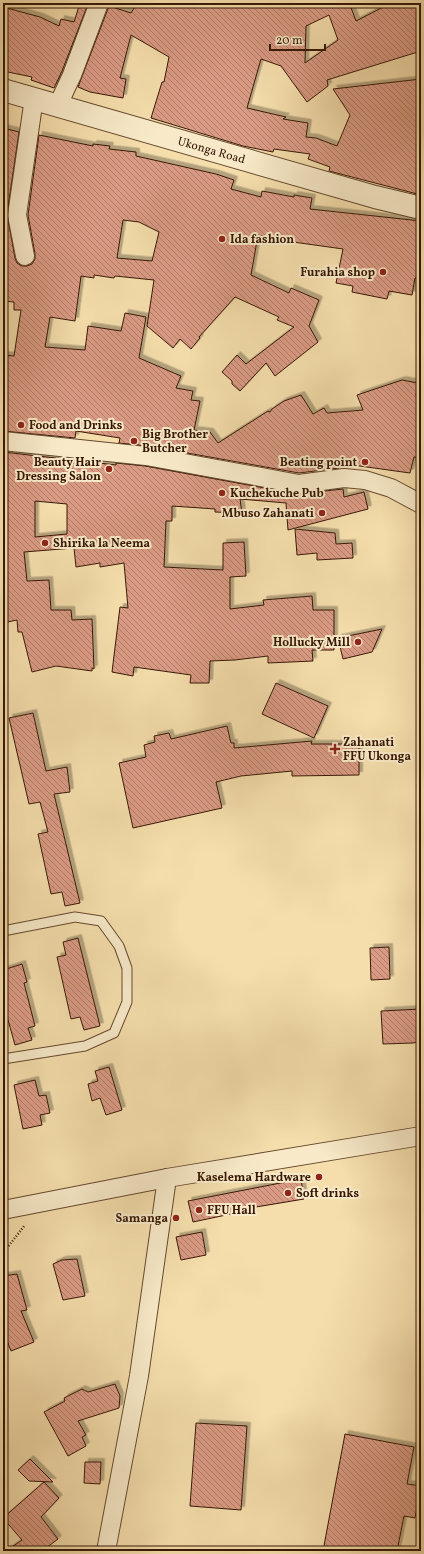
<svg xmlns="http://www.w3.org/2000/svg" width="424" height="1554" font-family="Vollkorn,serif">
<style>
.building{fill:url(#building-back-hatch);stroke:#371704;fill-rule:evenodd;filter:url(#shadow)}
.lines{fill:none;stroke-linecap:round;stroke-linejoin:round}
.service-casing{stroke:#66492e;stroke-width:11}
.minor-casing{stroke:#66492e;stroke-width:20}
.tertiary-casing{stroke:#66492e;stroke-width:24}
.path{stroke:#371704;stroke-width:2.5;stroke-dasharray:1 2;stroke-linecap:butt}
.service{stroke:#f8eac9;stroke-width:9}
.minor{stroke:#f8eac9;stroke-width:18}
.tertiary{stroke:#f8eac9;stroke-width:22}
.poi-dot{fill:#8f2418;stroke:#f8eac9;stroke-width:1.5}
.labels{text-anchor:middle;stroke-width:4;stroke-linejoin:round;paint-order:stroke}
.street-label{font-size:12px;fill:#371704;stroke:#f8eac9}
.poi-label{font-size:12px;font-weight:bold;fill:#371704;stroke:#f8eac9;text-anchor:start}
</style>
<defs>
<pattern id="building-back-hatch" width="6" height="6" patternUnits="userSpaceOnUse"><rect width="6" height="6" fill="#da9b84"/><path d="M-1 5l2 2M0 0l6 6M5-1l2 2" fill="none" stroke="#b27d6a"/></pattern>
<filter id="shadow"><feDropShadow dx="3.5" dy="-3.5" stdDeviation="0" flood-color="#0004"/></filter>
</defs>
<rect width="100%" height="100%" fill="#f5deac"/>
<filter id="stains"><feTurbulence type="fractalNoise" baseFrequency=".005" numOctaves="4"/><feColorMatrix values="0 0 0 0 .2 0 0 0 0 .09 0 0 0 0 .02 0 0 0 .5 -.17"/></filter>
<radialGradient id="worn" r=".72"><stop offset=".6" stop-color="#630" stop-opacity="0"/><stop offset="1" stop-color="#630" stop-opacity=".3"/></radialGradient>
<g class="building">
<path d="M80,3l8,1 -26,67 -8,17 -23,-8 1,-3 -29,-6v-64l37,10 19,9 2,-7 13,3z"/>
<path d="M137,3h217l-4,2 6,16 35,-18h30v48l-94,29 1,6 -21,16 -26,-36 -20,-7 -14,49 39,9 -3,2 25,4 -2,14 10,1 21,8 13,-31 -17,-26 88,-10v116l-92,-24 1,-4 -22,-8 2,-5 -36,-5 -1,3 -30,-6 -92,-28 11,-36h2l5,-25 -38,-22 -11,43 6,1 -3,19 -33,-6 -12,-5 31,-81 22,7zM329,15l9,25 -33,23 1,-37z"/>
<path d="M3,128l16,4 -12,82 8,44 2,5 5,3h5l5,-2 3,-5v-5l-7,-39 11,-80 54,11v-2l17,2 -1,3 27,3v4l80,18 18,6 -3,9 30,8 1,-6 32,6v-2l18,3 -2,11 111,12v58l-6,-1 -3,17 -23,-4 -2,8 -35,-7 1,-6 -17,-3 7,-34 -57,-8v-1l-28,-5 -7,40 38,18 2,-5 28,12 -10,26 9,16 -43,34 -9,-13 -26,28 -8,-7v-3l-10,-9 15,-17 9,9 48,-37 -17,-7 2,-3 -44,-20 -36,40 1,1 -9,11 -11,-10 -7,9 -26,-22 7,-46 -39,-4 -1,2 -20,-3v3l-13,-2 -6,45 -25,-4 -5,30 40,3 3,-24 33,5 4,-18 21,4 -7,41 42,18 -5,12 17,3 -2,9 9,1 -6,29 16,2 8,11 50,-32 2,1 2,-3 12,-8 17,-6 12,19 11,-6 3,5 36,-3 -6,-15 45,-15 16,3 -2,12 5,10v53l-7,-1 -4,16 -72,-10 1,5 -40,5 -151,-27 -29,-3 1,-5 -44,-7 -1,7 -72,-7v-76l11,1 7,-46h-7v-8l-11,-1zM123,220l16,2 20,10 -7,29 -35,-3z"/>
<path d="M3,452l113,13v-2l29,3 152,28 46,-5 1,8 20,-5 4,17 -80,21 -2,-27 -46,-4 2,14 -27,-1v-3l-43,-3v15h-6l-2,46 59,3v-27l21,-1 2,34 -16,1v32l34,-4 -1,-5 49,-4 1,14h21v40h-22l1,11 -45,2v-7l-33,4 -25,1 -1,22h-19l1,-8 -57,-8 -1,9 -21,-4 8,-65 8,1 -4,-45 -24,4v-4l-24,4 -2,-19 -50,4 3,29 22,-1 2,30h20l1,10 20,-1 2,50 -2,-1v3l-36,-5 -24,6 -10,-40h-4l-1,-12 -14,3v-87l3,-1v-33h-3l2,-34h-2zM35,501l32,3v30l-32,3z"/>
<path d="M295,529l40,4 1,11 16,-1 1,15 -36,2v-7l-20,2z"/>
<path d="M382,629l-10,23 -29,7 -5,-21z"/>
<path d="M276,683l52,23 -14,32 -52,-24z"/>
<path d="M33,713l13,58 21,-4 3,25 -16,2 26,109 -15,3 -3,-14 -11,2 -13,-60 10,-2 -8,-30 -11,2 -20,-86z"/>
<path d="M227,726l4,17h3v5l78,-7 -1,3h48v31l-67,1v-5l-51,5 -25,6 6,26 -89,20 -14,-65 27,-6 -2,-12 11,-3 -1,-6 15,-3 2,6z"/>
<path d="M78,938l22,88 -16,4 -4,-13 -9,2 -14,-62 9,-2 -3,-13z"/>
<path d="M389,947l1,32 -19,1 -1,-32z"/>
<path d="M22,964l5,18 -3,1 11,43 -7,2 4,12 -17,5 -12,-43v-32z"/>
<path d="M421,1009v32l-8,2 -30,1 -2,-33z"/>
<path d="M109,1067l13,43 -16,5 -6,-17 -8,3 -4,-17 10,-3 -3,-10z"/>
<path d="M35,1080l4,16 7,-1 4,18 -10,2 2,10 -19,4 -9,-44z"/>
<path d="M301,1179l3,20 -60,10 1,2 -52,11 -5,-21z"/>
<path d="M202,1232l4,23 -25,5 -5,-23z"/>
<path d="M77,1259l8,37 -22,4 -10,-36 9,-4z"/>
<path d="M17,1274l10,36 -6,1 13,31 -23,9 -8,-21v-54z"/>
<path d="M115,1384l5,12 -1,12 -41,13 8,14 -4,2 4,9 -18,10 -24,-44 21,-11 -1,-3 18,-9 6,3z"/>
<path d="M196,1423l51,3 -6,84 -51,-4z"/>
<path d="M345,1434l69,13 -7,37 14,2 -6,32 -11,-2 -7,35h-74z"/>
<path d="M30,1459l23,23 -24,-1 -11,-11z"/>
<path d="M85,1462h16l-1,22 -16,-1z"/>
<path d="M44,1482l15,16 -18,19 17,22 -16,12h-36l16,-11 -19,-22z"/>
</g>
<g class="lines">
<defs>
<path id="service" d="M3,931l72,-14 26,4 18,25 8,22v34l-13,31 -29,13 -82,13"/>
<g id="minor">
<path d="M58,105l14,-30 27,-72"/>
<path d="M25,256l-8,-41 17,-117"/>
<path d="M3,441l143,15 153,28 45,-6 21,2 26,8 30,16"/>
<path d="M3,1210l164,-32 254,-42"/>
<path d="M106,1551l33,-175 28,-198"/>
</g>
<g id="tertiary">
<path id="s1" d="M3,90l372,107 46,11"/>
</g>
</defs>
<use href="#service" class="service-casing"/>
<use href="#minor" class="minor-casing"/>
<use href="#tertiary" class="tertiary-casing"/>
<path class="path" d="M3,1253l22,-28"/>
<use href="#service" class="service"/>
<use href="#minor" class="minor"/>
<use href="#tertiary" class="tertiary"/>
</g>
<g class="poi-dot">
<circle cx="222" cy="239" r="4"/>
<circle cx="383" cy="272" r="4"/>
<circle cx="21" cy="425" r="4"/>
<circle cx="134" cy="441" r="4"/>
<circle cx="365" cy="462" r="4"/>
<circle cx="109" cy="469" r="4"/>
<circle cx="222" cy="493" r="4"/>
<circle cx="322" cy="513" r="4"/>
<circle cx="45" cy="543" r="4"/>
<circle cx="358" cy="642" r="4"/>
<path d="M333 743h4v4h4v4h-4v4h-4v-4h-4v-4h4z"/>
<circle cx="319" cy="1177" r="4"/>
<circle cx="288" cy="1193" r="4"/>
<circle cx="199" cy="1210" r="4"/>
<circle cx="176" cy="1218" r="4"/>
</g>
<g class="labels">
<g class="street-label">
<text dy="4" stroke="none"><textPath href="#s1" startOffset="217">Ukonga Road</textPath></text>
</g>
<g class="poi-label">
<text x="230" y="243">Ida fashion</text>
<text x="375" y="276" text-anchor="end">Furahia shop</text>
<text x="29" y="429">Food and Drinks</text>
<text x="142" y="438">Big Brother<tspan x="142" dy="14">Butcher</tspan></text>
<text x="101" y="466" text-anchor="end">Beauty Hair<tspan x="101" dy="14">Dressing Salon</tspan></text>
<text x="357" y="466" text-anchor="end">Beating point</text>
<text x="230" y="497">Kuchekuche Pub</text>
<text x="314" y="517" text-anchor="end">Mbuso Zahanati</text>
<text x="53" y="547">Shirika la Neema</text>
<text x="350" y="646" text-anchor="end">Hollucky Mill</text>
<text x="343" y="746">Zahanati<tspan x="343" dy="14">FFU Ukonga</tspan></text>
<text x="311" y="1181" text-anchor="end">Kaselema Hardware</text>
<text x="296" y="1197">Soft drinks</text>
<text x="207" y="1214">FFU Hall</text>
<text x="168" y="1222" text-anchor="end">Samanga</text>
</g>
</g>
<rect width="424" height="1554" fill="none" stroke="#f5deac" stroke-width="16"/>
<rect x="4" y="4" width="416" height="1546" fill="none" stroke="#371704" stroke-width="2"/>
<rect x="8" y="8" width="408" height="1538" fill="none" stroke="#371704"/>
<path d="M270 44v6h55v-6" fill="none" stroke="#371704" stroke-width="2"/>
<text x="276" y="44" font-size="12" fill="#371704" stroke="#f8eac9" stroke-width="3" paint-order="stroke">20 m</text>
<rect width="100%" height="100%" filter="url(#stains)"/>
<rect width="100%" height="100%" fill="url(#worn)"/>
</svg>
